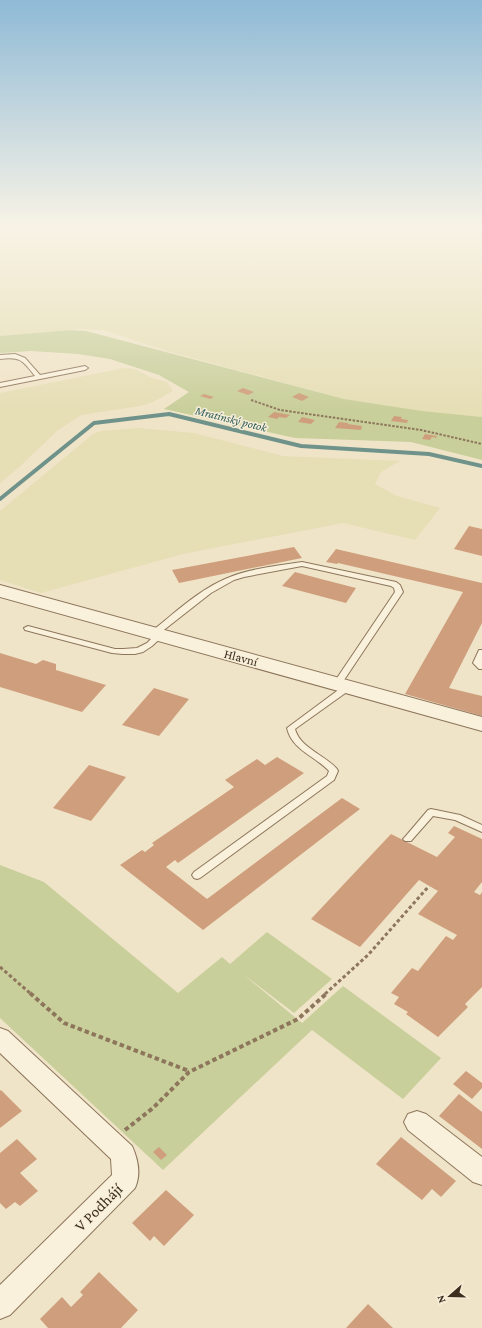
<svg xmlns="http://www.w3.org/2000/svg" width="482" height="1328" font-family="'Crimson Pro',serif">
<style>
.farmland{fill:#e6deb5}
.green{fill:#c9cf9b}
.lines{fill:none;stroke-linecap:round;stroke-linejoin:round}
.stream{stroke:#6f938a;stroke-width:4}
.building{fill:#cf9f7d}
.service-casing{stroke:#8d765c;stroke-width:2}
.minor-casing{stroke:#8d765c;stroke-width:2}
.tertiary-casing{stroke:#8d765c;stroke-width:2}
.path-far3{stroke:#8d765c;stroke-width:1.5;stroke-dasharray:2 1;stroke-linecap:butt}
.path-far2{stroke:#8d765c;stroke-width:2;stroke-dasharray:2.5 1.5;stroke-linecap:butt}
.path-far1{stroke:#8d765c;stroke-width:3;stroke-dasharray:3.5 2.5;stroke-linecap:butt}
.path{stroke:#8d765c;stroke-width:4;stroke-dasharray:4.5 3;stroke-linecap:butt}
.service{fill:#faf1dc;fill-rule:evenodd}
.minor{fill:#faf1dc;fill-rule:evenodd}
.tertiary{fill:#faf1dc;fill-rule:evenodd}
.labels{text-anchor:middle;stroke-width:3;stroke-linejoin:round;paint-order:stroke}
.far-water-label{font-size:12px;font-style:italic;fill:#2f5d5a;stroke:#f7eed8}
.street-label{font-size:13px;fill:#3d2e20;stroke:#f7eed8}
.near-street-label{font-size:16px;fill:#3d2e20;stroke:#f7eed8}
</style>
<rect width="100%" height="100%" fill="#f0e4c8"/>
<g class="farmland">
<path d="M0,224l482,1v192l-60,-6 -78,-12 -177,-48 -63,-21 -25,-1 -79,7z"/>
<path d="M124,368l11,1 17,9 15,4 6,9 -20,11 -13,4 -59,9 -23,15 -40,38 -18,15v-90z"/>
<path d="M138,428l56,5 89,23 117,5 -19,11 -6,12 22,12 43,12 -25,32 -72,-17 -160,31 -142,39 -41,-13v-69l93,-77 8,-3z"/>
</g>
<g class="green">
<path d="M69,330l17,1 258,68 78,12 60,6v43l-71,-18 -116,-4 -131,-29 25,-17 -30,-17 -49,-16 -32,-5 -47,-3 -31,2v-17z"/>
<path d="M0,865l44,17 134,111 44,-36 8,7 37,-32 65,47 -38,34 -50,-38 58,48 41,-37 98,72 -38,41 -91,-69 -149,140 -163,-152z"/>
</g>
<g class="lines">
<path class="stream" d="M0,499l94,-76 75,-9 132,32 128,8 53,12"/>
</g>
<g class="building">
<path d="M243,388l11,4 -6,3 -11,-4z"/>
<path d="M299,393l10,4 -7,4 -10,-4z"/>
<path d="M204,394l10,3 -4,2 -10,-3z"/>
<path d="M274,412l16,3 -4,3 -7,-1 -2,2 -9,-2z"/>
<path d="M394,416l8,1 -1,2 7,1 -1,3 -16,-2z"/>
<path d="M302,417l13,3 -4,4 -13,-2z"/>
<path d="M339,422l9,1v1l14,2 -1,4 -26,-2z"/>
<path d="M425,434l12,2 -1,2 -4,-1 -2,3 -8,-1z"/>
<path d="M469,526l13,3v27l-28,-7z"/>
<path d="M294,547l8,11 -123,25 -7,-13z"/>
<path d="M336,549l146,34v40l-33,65 33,8v20l-77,-22 58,-102 -125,-29 -1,1 -11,-2z"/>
<path d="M295,572l26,7 35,9 -10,15 -64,-17z"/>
<path d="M0,653l36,11 7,-4 13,4v6l50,15 -24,27 -82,-25z"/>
<path d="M154,688l35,11 -30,37 -37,-11z"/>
<path d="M277,757l27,16 -126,90 -3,-3 -9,7 41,32 135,-101 18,11 -157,121 -83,-65 22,-15 3,2 9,-7 -2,-2 82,-56 -9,-7 32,-21 8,6z"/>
<path d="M89,765l37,12 -35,44 -38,-13z"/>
<path d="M454,826l28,13v43l-8,10 6,3 2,-3v95l-17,17 3,3 -30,30 -32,-23 2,-2 -14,-8 5,-7 -8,-4 21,-25 6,3 28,-35 7,4 4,-5 -39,-21 20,-23 -19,-11 -59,67 -49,-28 80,-85 46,23 18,-20 -7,-4z"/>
<path d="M466,1071l16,12v5l-10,11 -19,-15z"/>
<path d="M1,1090l21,21 -22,17v-37z"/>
<path d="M459,1094l23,18v37l-43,-33z"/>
<path d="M401,1137l55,44 -15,16 -9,-8 -10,11 -46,-36z"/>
<path d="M17,1139l20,20 -17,14 18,18 -18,15 -5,-4 -9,7 -6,-6v-50z"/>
<path d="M159,1147l8,8 -6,5 -8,-8z"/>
<path d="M166,1190l28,25 -30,31 -10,-10 -4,5 -18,-18z"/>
<path d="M99,1272l39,38 -17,18h-73l-8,-9 22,-22 9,10 12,-12 -3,-3z"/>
<path d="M368,1304l25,24h-47z"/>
</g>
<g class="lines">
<defs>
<g id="service">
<path d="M15,354l10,4 15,17 45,-9 3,2 -3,2 -85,17v-4l35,-7c-12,-15 -14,-20 -35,-17v-4z"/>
<path d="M302,562l94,20 4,3 3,7 -63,94h-6l-1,-2 62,-92 -1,-4 -3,-2 -89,-20 -58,11 -10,3 -23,13 -51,40 4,2 -12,11 -9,6 -8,2h-12l-11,-1 -87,-23 -1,-2 4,-2 87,23h8l14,-1 10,-5 8,-8h-3l-1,-2 1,-2c24,-19 49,-43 78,-54 22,-9 48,-11 72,-15z"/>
<path d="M479,650h3v19h-3l-6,-6z"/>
<path d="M348,684l4,3 -1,2 -56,40c5,19 30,26 42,40l1,2 -4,9 -134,98 -3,1 -3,-1 -2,-3 2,-3 133,-96 2,-5c-14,-15 -37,-21 -42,-43l58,-43z"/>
<path d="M431,809l29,6 22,10v7l-27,-12 -22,-4 -22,25h-6l-2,-2 2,-2 23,-27z"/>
</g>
<g id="minor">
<path d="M0,1028l8,3 124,115c6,13 9,29 3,42l-125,127 -10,4v-34l112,-110 -1,-16 -111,-106z"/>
<path d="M417,1111l9,3 56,43v28l-9,-3 -65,-52 -4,-8 4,-8z"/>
</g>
<path id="tertiary" d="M0,585l482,132v14l-482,-134z"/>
</defs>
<use href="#service" class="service-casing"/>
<use href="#minor" class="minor-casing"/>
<use href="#tertiary" class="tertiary-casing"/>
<path class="path-far3" d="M478,224l4,1"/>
<path class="path-far2" d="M251,400l29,10 141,20 61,14"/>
<g class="path-far1">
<path d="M0,967l31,27"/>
<path d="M325,994l43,-39 61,-69"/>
</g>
<g class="path">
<path d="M30,993l34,30 125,48"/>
<path d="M125,1130l28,-22 36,-36 109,-53 29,-26"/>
</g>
<use href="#service" class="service"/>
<use href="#minor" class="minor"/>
<use href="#tertiary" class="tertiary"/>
</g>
<linearGradient id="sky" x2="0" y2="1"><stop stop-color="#8fbad6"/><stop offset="0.55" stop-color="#f8f3e6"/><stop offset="1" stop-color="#f8f3e6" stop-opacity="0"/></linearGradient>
<rect width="482" height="410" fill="url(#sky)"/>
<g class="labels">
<g class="far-water-label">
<text transform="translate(231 419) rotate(14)" y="4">Mratínský potok</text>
</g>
<g class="street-label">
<text transform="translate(241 657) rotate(15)" y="5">Hlavní</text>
</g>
<g class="near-street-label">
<text transform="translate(98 1207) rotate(-45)" y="6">V Podhájí</text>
</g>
</g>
<g transform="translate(450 1296) rotate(250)" stroke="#f7eed8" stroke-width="3" paint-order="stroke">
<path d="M0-3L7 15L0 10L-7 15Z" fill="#3d2e20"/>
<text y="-6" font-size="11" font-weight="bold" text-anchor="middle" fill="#3d2e20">N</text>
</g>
</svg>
